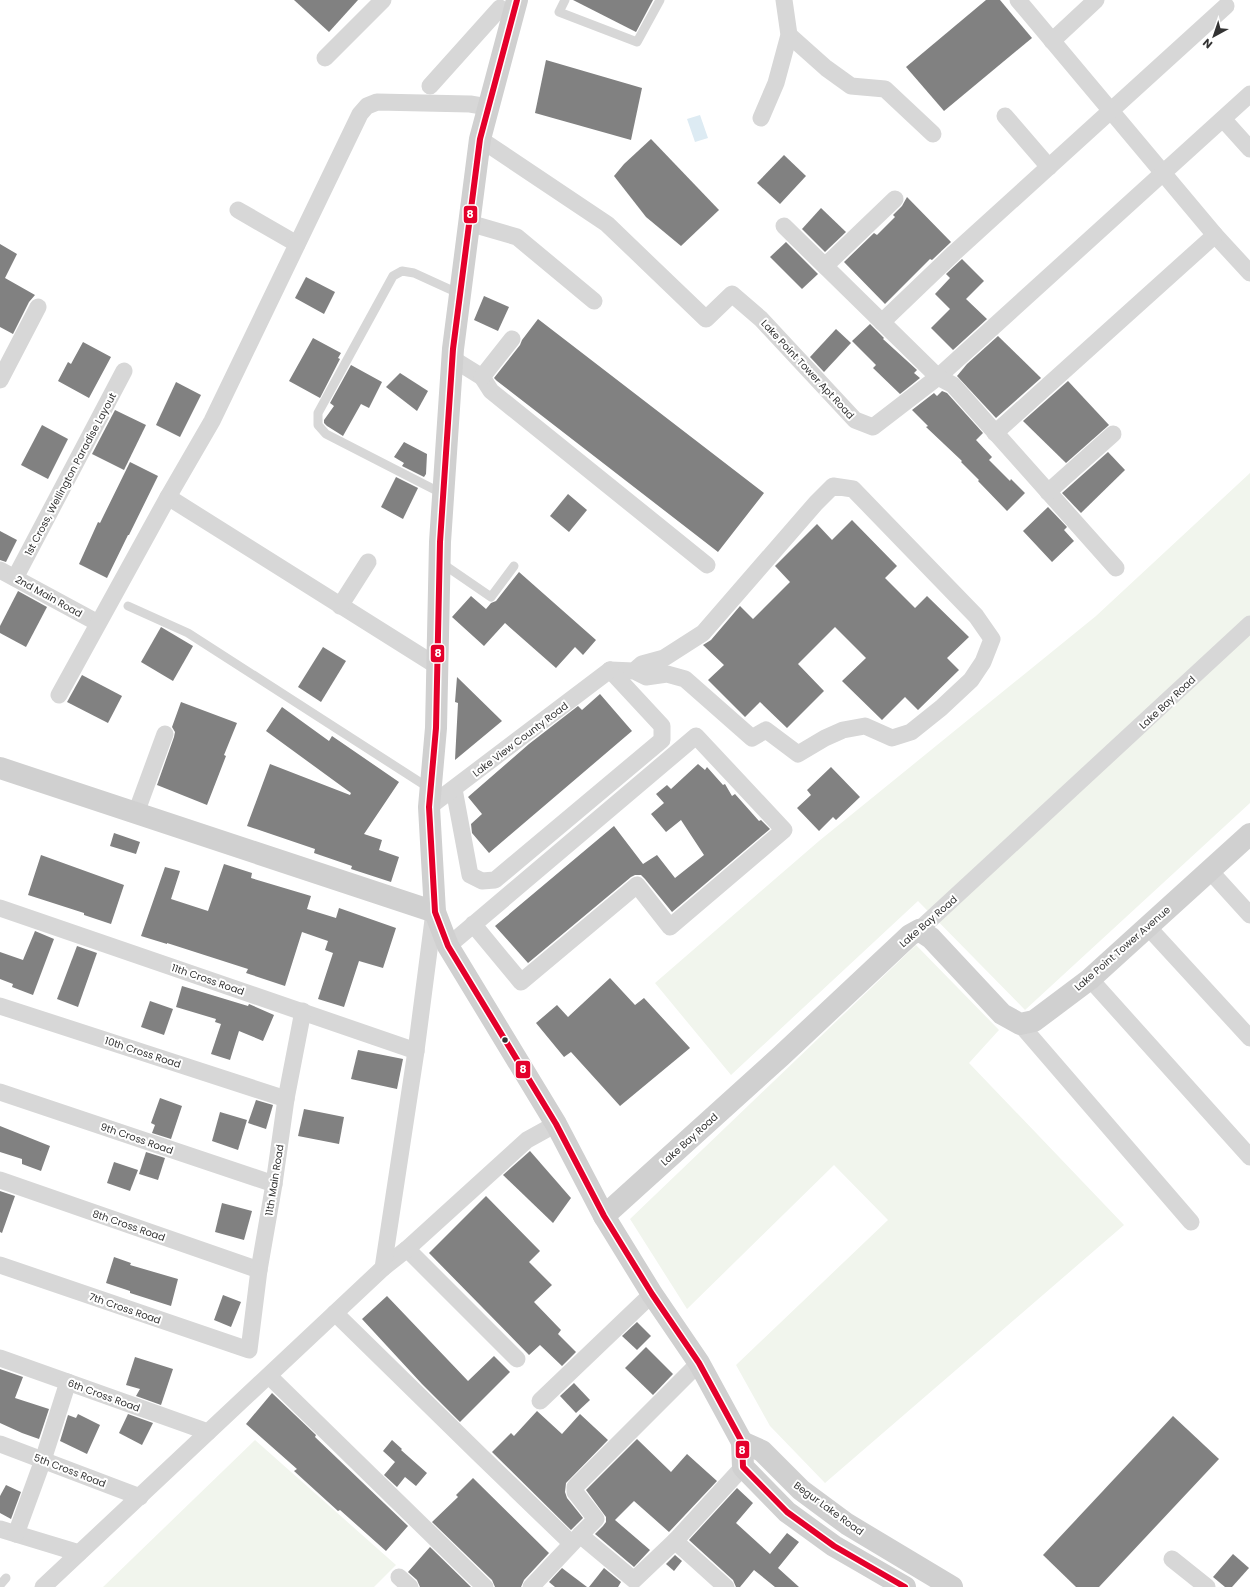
<svg xmlns="http://www.w3.org/2000/svg" width="1250" height="1587" font-family="Poppins,sans-serif">
<style>
.green{fill:#f1f5ed}
.water{fill:#ddebf3}
.building{fill:#818181}
.lines{fill:none;stroke-linecap:round;stroke-linejoin:round}
.lane{stroke:#d7d7d7;stroke-width:9}
.street{stroke:#d7d7d7;stroke-width:17}
.secondary{stroke:#d0d0d0;stroke-width:22}
.bus-1-casing{stroke:#fff;stroke-width:9}
.bus-1{stroke:#e4002b;stroke-width:6}
.bus-dot{fill:#333;stroke:#fff;stroke-width:1.5}
.labels{text-anchor:middle;stroke-width:4;stroke-linejoin:round;paint-order:stroke}
.street-label{font-size:10px;fill:#333;stroke:#fff}
.line-badge{stroke:#fff;stroke-width:1.5}
.badge-label{font-size:11px;text-anchor:middle;font-weight:bold;fill:#fff}
</style>
<rect width="100%" height="100%" fill="#fff"/>
<g class="green">
<path d="M1250,473v330l-225,207 -107,-109 -187,174 -76,-92 164,-142 277,-225z"/>
<path d="M916,945l83,85 -30,33 155,162 -299,258 -55,-57 -34,-61 152,-145 -54,-55 -147,144 -57,-90z"/>
<path d="M255,1440l141,125 -22,22h-271z"/>
</g>
<path class="water" d="M700,115l8,23 -13,4 -8,-23z"/>
<g class="building">
<path d="M294,0h64l-29,32z"/>
<path d="M573,0h80l-17,32z"/>
<path d="M986,0h14l32,38 -88,73 -38,-44z"/>
<path d="M546,60l96,28 -11,52 -96,-27z"/>
<path d="M651,139l68,71 -38,36 -35,-29 -32,-41 10,-12z"/>
<path d="M784,155l22,21 -26,28 -23,-21z"/>
<path d="M907,197l44,45 -19,18 -2,-1 -45,45 -41,-42 30,-29 3,2 18,-18 -2,-2 9,-9z"/>
<path d="M821,208l25,24 -21,20 -23,-23z"/>
<path d="M786,242l32,32 -16,15 -32,-32z"/>
<path d="M0,244l17,10 -12,24 30,17 -6,7 -16,32 -13,-7z"/>
<path d="M962,259l22,22 -18,18 21,20 -34,31 -22,-22 19,-19 -15,-15 15,-16 -4,-4z"/>
<path d="M306,277l29,15 -11,22 -29,-16z"/>
<path d="M484,296l25,11 -11,24 -24,-11z"/>
<path d="M538,319l226,174 -46,59 -221,-171 -3,-3 26,-33 2,-5z"/>
<path d="M870,324l14,14 -1,1 34,31 -3,3 6,5 -20,16 -27,-26 3,-3 -24,-24z"/>
<path d="M836,329l15,14 -27,29 -14,-15z"/>
<path d="M998,336l43,42 -45,40 -39,-42 10,-12z"/>
<path d="M313,338l28,15 -3,5 2,1 -20,39 -31,-17z"/>
<path d="M83,342l28,15 -22,41 -31,-17 10,-19 3,2z"/>
<path d="M351,365l31,17 -13,26 -8,-4 -18,32 -16,-10 -3,-3v-3l10,-14 -4,-3z"/>
<path d="M400,373l28,18 -11,20 -31,-24z"/>
<path d="M1068,381l41,44 -43,38 -43,-42z"/>
<path d="M176,382l25,13 -21,42 -24,-12z"/>
<path d="M942,391l5,2 36,40 -7,7 16,17 -3,3 21,21 1,-2 14,14 -18,18 -29,-30 1,-1 -18,-18 1,-1 -36,-34 2,-1 -16,-16 22,-17 3,3z"/>
<path d="M115,410l31,15 -22,45 -32,-16z"/>
<path d="M42,425l26,14 -20,40 -27,-14z"/>
<path d="M404,442l23,12 -1,20 -2,3 -22,-11 2,-3 -10,-6z"/>
<path d="M1108,452l17,18 -44,43 -19,-20z"/>
<path d="M130,462l28,14 -29,59h-1l-21,43 -28,-14 19,-42 2,1z"/>
<path d="M396,477l22,11 -15,31 -22,-12z"/>
<path d="M568,494l19,16 -18,22 -19,-16z"/>
<path d="M1048,507l19,20 -3,3 10,11 -22,21 -29,-31z"/>
<path d="M852,520l45,46 -12,12 30,30 12,-12 42,41 -22,21 12,12 -41,40 -13,-13 -23,23 -40,-39 24,-23 -31,-31 -37,37 26,27 -37,37 -27,-26 -15,15 -37,-37 16,-15 -21,-20 8,-5 29,-34 13,13 37,-37 -15,-16 42,-42 15,16z"/>
<path d="M0,531l17,9 -11,22 -6,-2z"/>
<path d="M519,572l77,68 -13,15 -8,-8 -19,21 -51,-45 -21,23 -32,-29 19,-21 15,13 5,-6 5,-2z"/>
<path d="M18,591l29,16 -21,40 -26,-14v-7z"/>
<path d="M161,627l32,19 -20,35 -32,-19z"/>
<path d="M323,647l23,14 -25,41 -23,-15z"/>
<path d="M82,675l40,21 -14,27 -41,-21z"/>
<path d="M457,677l45,44 -47,39 3,-57 -3,-1z"/>
<path d="M600,694l32,37 -143,122 -17,-20 -1,-9 11,-10 -14,-17 61,-53 49,-38 4,4z"/>
<path d="M181,702l56,21 -13,32 2,1 -19,49 -50,-20 17,-48 1,-5 -3,-5z"/>
<path d="M282,707l47,34 3,-5 67,46 -35,52 18,6 -3,10 20,7 -8,25 -40,-13 1,-3 -38,-13 1,-4 -68,-23 23,-62 80,31 1,-2 -85,-62z"/>
<path d="M698,764l7,6 2,-3 16,18 2,-1 7,12 3,-2 24,27 2,-1 9,9 -98,83 -27,-33 -4,-4h-6l-4,2 -103,86 -33,-37 119,-100 29,38 14,-9 18,23 29,-23 -23,-35 -15,12 -15,-18 13,-11 -8,-9 11,-9 4,4z"/>
<path d="M831,767l29,30 -24,23 -3,-3 -14,14 -22,-23 14,-13 -4,-5z"/>
<path d="M114,833l26,9 -4,12 -26,-8z"/>
<path d="M41,855l83,30 -13,39 -27,-9v-2l-56,-18z"/>
<path d="M224,864l28,9 -1,5 60,18 -4,13 29,9 3,-10 57,20 -13,40 -24,-7 -15,46 -26,-8 15,-46 -8,-3 3,-9 -26,-9 -17,54 -39,-13 2,-4 -81,-26v1l-26,-8 24,-69 15,4 -9,28 37,12z"/>
<path d="M35,931l19,8 -21,56 -21,-8 1,-3 -13,-5v-27l23,8z"/>
<path d="M77,946l20,7 -19,54 -21,-8z"/>
<path d="M610,978l25,27 9,-7 46,50 -70,58 -49,-54 -7,5 -28,-34 21,-18 11,12z"/>
<path d="M182,986l66,20 1,-2 25,11 -11,26 -24,-10 -9,29 -19,-6 10,-30 -6,-2 1,-3 -40,-12z"/>
<path d="M150,1001l23,8 -9,26 -23,-8z"/>
<path d="M358,1050l45,9 -6,30 -46,-10z"/>
<path d="M160,1098l22,8 -11,33 -19,-6 3,-8 -4,-2z"/>
<path d="M256,1100l17,5 -7,24 -18,-6z"/>
<path d="M304,1109l40,8 -5,27 -41,-8z"/>
<path d="M220,1112l27,8 -9,30 -26,-9z"/>
<path d="M0,1126l50,20 -9,25 -19,-7v-5l-22,-7z"/>
<path d="M530,1151l41,47 -18,25 -50,-48z"/>
<path d="M146,1152l19,6 -7,22 -19,-6z"/>
<path d="M114,1162l24,8 -8,21 -23,-8z"/>
<path d="M0,1191l15,5 -13,37 -2,-1z"/>
<path d="M486,1196l54,55 -11,11 23,23 -18,17 27,28 -3,4 18,18 -14,14 -22,-21 -11,10 -100,-102z"/>
<path d="M222,1203l30,8 -8,29 -29,-8z"/>
<path d="M114,1257l17,6 -1,2 48,14 -7,27 -41,-13v-2l-24,-8z"/>
<path d="M223,1295l18,7 -10,25 -17,-7z"/>
<path d="M387,1296l81,85 26,-25 16,16 -50,50 -38,-38 -60,-65z"/>
<path d="M637,1322l14,14 -14,14 -15,-14z"/>
<path d="M646,1347l27,27 -20,21 -28,-27z"/>
<path d="M135,1357l38,12 -12,36 -25,-9 4,-7 -14,-4z"/>
<path d="M0,1369l23,8 -8,21 34,11 -10,30 -17,-6 -22,-10z"/>
<path d="M574,1383l16,17 -14,13 -16,-17z"/>
<path d="M272,1393l44,42 -1,2 93,89 -22,25 -46,-41 -2,1 -44,-40 3,-2 -51,-45z"/>
<path d="M537,1411l25,23 18,-20 28,26 -42,43 -1,9 2,6 16,20 -12,12 -79,-78 19,-19 3,3z"/>
<path d="M78,1414l22,11 -13,29 -27,-13 8,-26 8,3z"/>
<path d="M128,1414l25,9 -11,22 -23,-12z"/>
<path d="M1173,1416l46,43 -120,128h-23l-33,-32z"/>
<path d="M637,1439l34,33 16,-18 30,27 -48,51 -35,-31 -19,19 35,30 -16,17 -39,-33 8,-8 3,-4v-5l-20,-27z"/>
<path d="M392,1440l10,9 -1,1 26,23 -11,13 -11,-9 -8,10 -13,-12 11,-13 -12,-11z"/>
<path d="M473,1478l76,75 -25,27 -3,7h-26l-3,-7 -60,-58 26,-25 -2,-2z"/>
<path d="M6,1485l15,7 -10,27 -11,-6v-17z"/>
<path d="M737,1488l16,15 -17,20 34,31 17,-21 12,9 -21,26 21,19h-24l-21,-17 -14,17h-4l-3,-7 -44,-40z"/>
<path d="M430,1547l41,40h-51l-3,-7 -9,-8z"/>
<path d="M1233,1554l16,14 -17,19h-7l-12,-10z"/>
<path d="M675,1555l7,6 -8,10 -8,-7z"/>
<path d="M562,1568l25,19h-32l-6,-5z"/>
<path d="M604,1568l17,14 -3,5h-29z"/>
</g>
<g class="lines">
<g class="lane">
<path d="M565,0l-6,12 78,30 23,-42"/>
<path d="M443,494l-117,-60 -8,-9v-12l75,-137 9,-5 12,2 46,21"/>
<path d="M440,562l51,35 23,-31"/>
<path d="M128,606l60,27 241,155"/>
<path d="M0,1585l6,-7"/>
</g>
<g class="street">
<path d="M1018,0l197,235 35,38"/>
<path d="M789,35l37,33 25,18 34,3 48,45"/>
<path d="M1052,41l44,-41"/>
<path d="M325,58l58,-58"/>
<path d="M430,86l70,-78"/>
<path d="M1005,116l44,51"/>
<path d="M761,118l15,-35 13,-48 -5,-35"/>
<path d="M1223,119l27,30"/>
<path d="M480,139l127,85 99,95 26,-25 29,25 94,101 18,7 65,-50 312,-283"/>
<path d="M238,210l59,34"/>
<path d="M469,223l48,14 77,64"/>
<path d="M784,226l154,151 15,8 163,183"/>
<path d="M825,266l70,-67"/>
<path d="M882,322l72,-69 272,-247"/>
<path d="M453,359l29,18 9,14 216,174"/>
<path d="M482,377l30,-38"/>
<path d="M0,380l38,-73"/>
<path d="M995,433l220,-198"/>
<path d="M1048,492l65,-58"/>
<path d="M168,497l269,169"/>
<path d="M0,570l98,53"/>
<path d="M15,578l109,-207"/>
<path d="M340,606l28,-44"/>
<path d="M610,670l24,1 12,6 21,-3 18,5 67,59 14,-8 32,24 27,-16 18,-8 22,-4 27,12 19,-6 30,-24 30,-28 12,-18 9,-23 -16,-23 -123,-127 -20,-3 -17,17 -113,130 -39,25 -22,6 -8,7"/>
<path d="M59,695l109,-198 44,-76 148,-307 7,-8 10,-4 93,2 18,3"/>
<path d="M454,789l16,86 12,6 13,-1 167,-140v-14l-52,-56"/>
<path d="M429,807l181,-137"/>
<path d="M136,813l29,-79"/>
<path d="M1210,871l40,44"/>
<path d="M0,908l416,143"/>
<path d="M1148,927l102,111"/>
<path d="M919,930l331,-306"/>
<path d="M448,946l248,-210 88,94 -114,97 -33,-42 -116,97 -48,-58"/>
<path d="M1090,979l160,178"/>
<path d="M0,1006l286,93"/>
<path d="M1020,1024l171,198"/>
<path d="M0,1092l274,92"/>
<path d="M0,1180l259,90"/>
<path d="M407,1249l110,110"/>
<path d="M0,1265l249,85 10,-80 15,-86 12,-85 17,-88"/>
<path d="M383,1268l24,-19 120,-109 29,-16"/>
<path d="M335,1313l146,143 90,87"/>
<path d="M0,1358l208,74"/>
<path d="M269,1376l216,211"/>
<path d="M540,1401l112,-107"/>
<path d="M0,1444l140,53"/>
<path d="M0,1529l79,24"/>
<path d="M16,1534l27,-74 25,-78"/>
<path d="M580,1535l16,-16 -21,-27v-5l124,-124"/>
<path d="M675,1541l51,46"/>
<path d="M1172,1559l35,28"/>
<path d="M399,1577l11,10"/>
<path d="M43,1587l340,-319 33,-217 18,-139"/>
<path d="M531,1587l49,-52 54,45 41,-39 68,-74"/>
</g>
<g class="secondary">
<path d="M517,0l-37,139 -27,210 -13,193 -4,186 -7,79 6,105 13,34 108,178 48,92 48,78 47,69 43,79 1,25 44,45 47,34 71,41"/>
<path d="M0,768l435,144"/>
<path d="M604,1216l177,-160 129,-121 9,-5 12,8 71,76 18,10 14,-3 56,-42 160,-145"/>
<path d="M742,1442l20,9 39,39 46,34 105,63"/>
</g>
<defs>
<path id="bus-1" d="M517,0l-37,139 -27,210 -13,193 -4,186 -7,79 6,105 13,34 108,178 48,92 48,78 47,69 43,79 1,25 44,45 47,34 71,41"/>
</defs>
<use href="#bus-1" class="bus-1-casing"/>
<use href="#bus-1" class="bus-1"/>
</g>
<circle class="bus-dot" cx="505" cy="1040" r="3.5"/>
<g class="labels">
<g class="street-label">
<text transform="translate(808 369) rotate(47)" y="4">Lake Point Tower Apt Road</text>
<text transform="translate(70 474) rotate(-62)" y="4">1st Cross, Wellington Paradise Layout</text>
<text transform="translate(49 596) rotate(29)" y="4">2nd Main Road</text>
<text transform="translate(1167 702) rotate(-43)" y="4">Lake Bay Road</text>
<text transform="translate(520 739) rotate(-37)" y="4">Lake View County Road</text>
<text transform="translate(928 921) rotate(-41)" y="4">Lake Bay Road</text>
<text transform="translate(1122 948) rotate(-41)" y="4">Lake Point Tower Avenue</text>
<text transform="translate(208 979) rotate(19)" y="4">11th Cross Road</text>
<text transform="translate(143 1052) rotate(18)" y="4">10th Cross Road</text>
<text transform="translate(137 1138) rotate(19)" y="4">9th Cross Road</text>
<text transform="translate(689 1139) rotate(-42)" y="4">Lake Bay Road</text>
<text transform="translate(274 1180) rotate(-81)" y="4">11th Main Road</text>
<text transform="translate(129 1225) rotate(19)" y="4">8th Cross Road</text>
<text transform="translate(125 1308) rotate(19)" y="4">7th Cross Road</text>
<text transform="translate(104 1395) rotate(20)" y="4">6th Cross Road</text>
<text transform="translate(70 1470) rotate(21)" y="4">5th Cross Road</text>
<text transform="translate(829 1508) rotate(36)" y="4">Begur Lake Road</text>
</g>
</g>
<g class="line-badge">
<rect x="463" y="205" width="15" height="19" rx="4" fill="#e4002b"/>
<rect x="430" y="644" width="15" height="19" rx="4" fill="#e4002b"/>
<rect x="515" y="1060" width="16" height="19" rx="4" fill="#e4002b"/>
<rect x="735" y="1440" width="15" height="19" rx="4" fill="#e4002b"/>
</g>
<g class="badge-label">
<text x="470" y="218">8</text>
<text x="438" y="657">8</text>
<text x="523" y="1073">8</text>
<text x="742" y="1454">8</text>
</g>
<g transform="translate(1214 36) rotate(220)" stroke="#ffffff" stroke-width="3" paint-order="stroke">
<path d="M0-3L7 15L0 10L-7 15Z" fill="#333333"/>
<text y="-6" font-size="11" font-weight="bold" text-anchor="middle" fill="#333333">N</text>
</g>
</svg>
